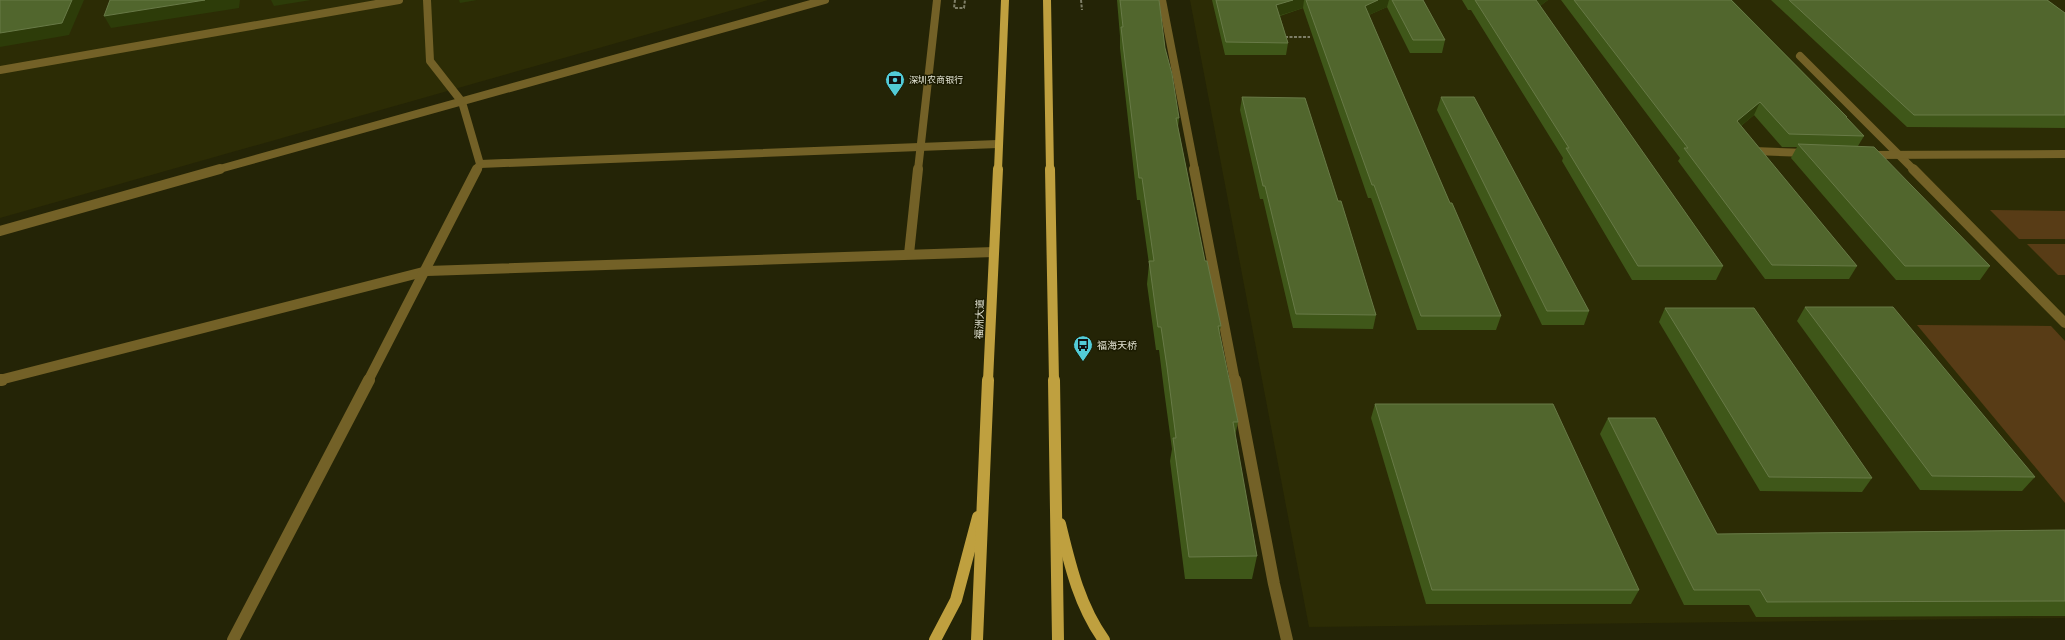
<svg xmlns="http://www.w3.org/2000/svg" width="2065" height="640" font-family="Commissioner,'Noto Sans SC',sans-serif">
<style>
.built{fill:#2c2c05}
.green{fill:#583c16}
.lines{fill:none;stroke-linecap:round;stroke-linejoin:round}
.path{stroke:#7e7e66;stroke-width:2;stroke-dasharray:3 1.5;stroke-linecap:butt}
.lane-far2{stroke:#736127;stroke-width:8}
.lane-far1{stroke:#736127;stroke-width:10}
.lane{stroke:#736127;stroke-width:12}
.street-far2{stroke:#736127;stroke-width:8}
.street-far1{stroke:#736127;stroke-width:10}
.street{stroke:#736127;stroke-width:12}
.primary-far2{stroke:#bfa03f;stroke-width:8}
.primary-far1{stroke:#bfa03f;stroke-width:10}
.primary{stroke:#bfa03f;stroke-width:12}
.wall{fill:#3f5719}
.shaded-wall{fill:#2d3c09}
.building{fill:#51662d;stroke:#687a47}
.labels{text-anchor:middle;stroke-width:3;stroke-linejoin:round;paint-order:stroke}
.far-poi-label{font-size:9px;fill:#e3e4d3;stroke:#1b1b00;text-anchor:start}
.street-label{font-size:10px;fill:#e3e4d3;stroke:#1b1b00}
.poi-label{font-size:10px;fill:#e3e4d3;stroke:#1b1b00;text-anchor:start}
</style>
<rect width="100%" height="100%" fill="#242406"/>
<g class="built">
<path d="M0,0h768l-768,218z"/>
<path d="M1190,0h875v618l-756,9z"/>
</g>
<g class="green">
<path d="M1990,210l75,1v28h-46z"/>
<path d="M2027,244h38v31h-7z"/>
<path d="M1917,325l134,1 14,15v162z"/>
</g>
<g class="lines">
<g class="path">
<path d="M955,0l-1,8h10l1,-8"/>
<path d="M1081,0l1,10"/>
<path d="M1285,37h25"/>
</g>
<g class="lane-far2">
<path d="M1162,0l33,170"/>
<path d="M1800,56l114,114"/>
<path d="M1754,151l52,2"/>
<path d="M1870,155l195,-1"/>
</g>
<g class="lane-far1">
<path d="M1194,169l41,212"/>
<path d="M1913,169l152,154"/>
</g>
<path class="lane" d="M1235,380l39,204 13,56"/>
<g class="street-far2">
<path d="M427,0l3,61 32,41 18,62 -3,6"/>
<path d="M0,70l399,-70"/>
<path d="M480,164l518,-20"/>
<path d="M216,170l609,-170"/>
<path d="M918,170l19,-170"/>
</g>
<g class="street-far1">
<path d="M0,231l220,-62"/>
<path d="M909,254l9,-85"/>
<path d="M0,380l427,-109 567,-19"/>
<path d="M368,381l109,-212"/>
</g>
<g class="street">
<path d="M0,380h2"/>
<path d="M233,640l136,-260"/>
</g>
<g class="primary-far2">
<path d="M1047,0l3,170"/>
<path d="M998,170l7,-170"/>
</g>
<g class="primary-far1">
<path d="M1050,169l4,212"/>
<path d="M988,381l10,-212"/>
</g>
<g class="primary">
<path d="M1054,380l4,260"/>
<path d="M1060,524c10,41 19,81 44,116"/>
<path d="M935,640l21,-40 22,-83"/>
<path d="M977,640l11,-260"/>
</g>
</g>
<g class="wall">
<path d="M1117,0h42l6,48 14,70 -1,9 27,134 16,65 -2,8 19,88 -3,14 22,120 -5,23h-67l-15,-118 2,-12 -8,-59 -5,-40h-3l-9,-66 2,-20 -9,-64h-3l-17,-152v-12z"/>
<path d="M1212,0h211l22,40 -3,13h-32l-23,-46 -18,8 81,188 51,113 -5,14h-79l-46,-132h-3l-65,-190 -23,8 8,27 -2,12h-61z"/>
<path d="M1462,0h86l-8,6 183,260 -7,14h-84l-70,-119 1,-3 -92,-148h-3z"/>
<path d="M1561,0h171l115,117v2l17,17 -6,10 132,120 -10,14h-84l-105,-122 6,-11h-15l-28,-32 -13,11 116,140 -8,13h-84l-87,-118 2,-3z"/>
<path d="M1771,0h277l17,13v115l-158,-1z"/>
<path d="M1242,97l96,104 38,114 -3,14 -80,-1 -30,-129h-3l-20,-89z"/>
<path d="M1441,97l148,214 -5,14h-42l-105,-215z"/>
<path d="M1805,307l230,170 -13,14 -102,-1 -123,-169z"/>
<path d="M1665,308l207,170 -10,14 -102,-1 -101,-169z"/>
<path d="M1375,404l264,186 -8,14h-205l-55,-186z"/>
<path d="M1608,418l109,116 348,-4v86l-309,1 -7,-12h-65l-84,-171z"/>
</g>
<g class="shaded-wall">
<path d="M72,0h12l-15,35 -69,12v-14z"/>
<path d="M205,0h35l-1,8 -128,20 -7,-12z"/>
<path d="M271,0h40l-37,6z"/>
<path d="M459,0h18l-17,3z"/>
<path d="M1293,0h11l-1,8 -28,9 1,-12z"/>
<path d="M1378,0h11l-2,7 -25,11 3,-12z"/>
<path d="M1536,0h12l-16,12z"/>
<path d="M1760,102l-6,13 -23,19 6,-13z"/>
</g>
<g class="building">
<path d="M0,0h72l-10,23 -62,10z"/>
<path d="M110,0h95l-101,16z"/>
<path d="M1120,0h39l6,48 7,26 7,44h-3l29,143h2l14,65h-3l20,96h-5l24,134 -68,1 -16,-119h3l-9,-71 -6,-40h-3l-9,-66h5l-12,-83h-3l-18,-151h2z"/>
<path d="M1216,0h77l-17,5 12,38 -62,-1z"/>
<path d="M1306,0h72l-13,6 85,197h2l49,113h-80l-47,-131h-2z"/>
<path d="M1392,0h31l22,40h-32z"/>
<path d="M1475,0h61l187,266h-85l-72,-118h3z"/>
<path d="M1574,0h157l116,117h-1l18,19 -75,-2 -29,-32 -23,19 120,145 -85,-1 -88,-117h4z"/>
<path d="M1789,0h258l18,13v102h-151z"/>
<path d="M1242,97l63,1 33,103h3l35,114 -80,-1 -31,-128h-2z"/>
<path d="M1441,97h33l115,214h-42z"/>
<path d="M1798,144l76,3 116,119h-85z"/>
<path d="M1805,307h88l142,170 -103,-1z"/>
<path d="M1665,308h89l118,170 -103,-1z"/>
<path d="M1375,404h178l86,186h-207z"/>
<path d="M1608,418h47l62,116 348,-4v71l-298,1 -7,-12h-66z"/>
</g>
<defs>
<symbol id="bank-pin" viewBox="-11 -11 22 30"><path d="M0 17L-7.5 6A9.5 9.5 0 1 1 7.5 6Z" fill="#52cbd7" stroke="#1b1b00"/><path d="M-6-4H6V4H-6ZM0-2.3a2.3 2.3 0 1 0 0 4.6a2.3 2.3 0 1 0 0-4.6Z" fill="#111"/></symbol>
<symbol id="bus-pin" viewBox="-11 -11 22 30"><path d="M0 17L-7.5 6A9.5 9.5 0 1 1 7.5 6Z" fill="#52cbd7" stroke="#1b1b00"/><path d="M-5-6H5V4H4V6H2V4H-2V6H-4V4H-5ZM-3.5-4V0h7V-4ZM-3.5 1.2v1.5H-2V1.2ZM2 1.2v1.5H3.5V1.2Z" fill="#111"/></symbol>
</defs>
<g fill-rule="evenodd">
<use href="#bank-pin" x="884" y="69" width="22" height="30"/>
<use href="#bus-pin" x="1072" y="334" width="22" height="30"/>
</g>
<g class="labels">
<g class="far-poi-label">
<text x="909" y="83">深圳农商银行</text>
</g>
<g class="street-label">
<text transform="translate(979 319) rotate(-88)" y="4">福洲大道</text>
</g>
<g class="poi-label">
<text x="1097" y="349">福海天桥</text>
</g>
</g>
</svg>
